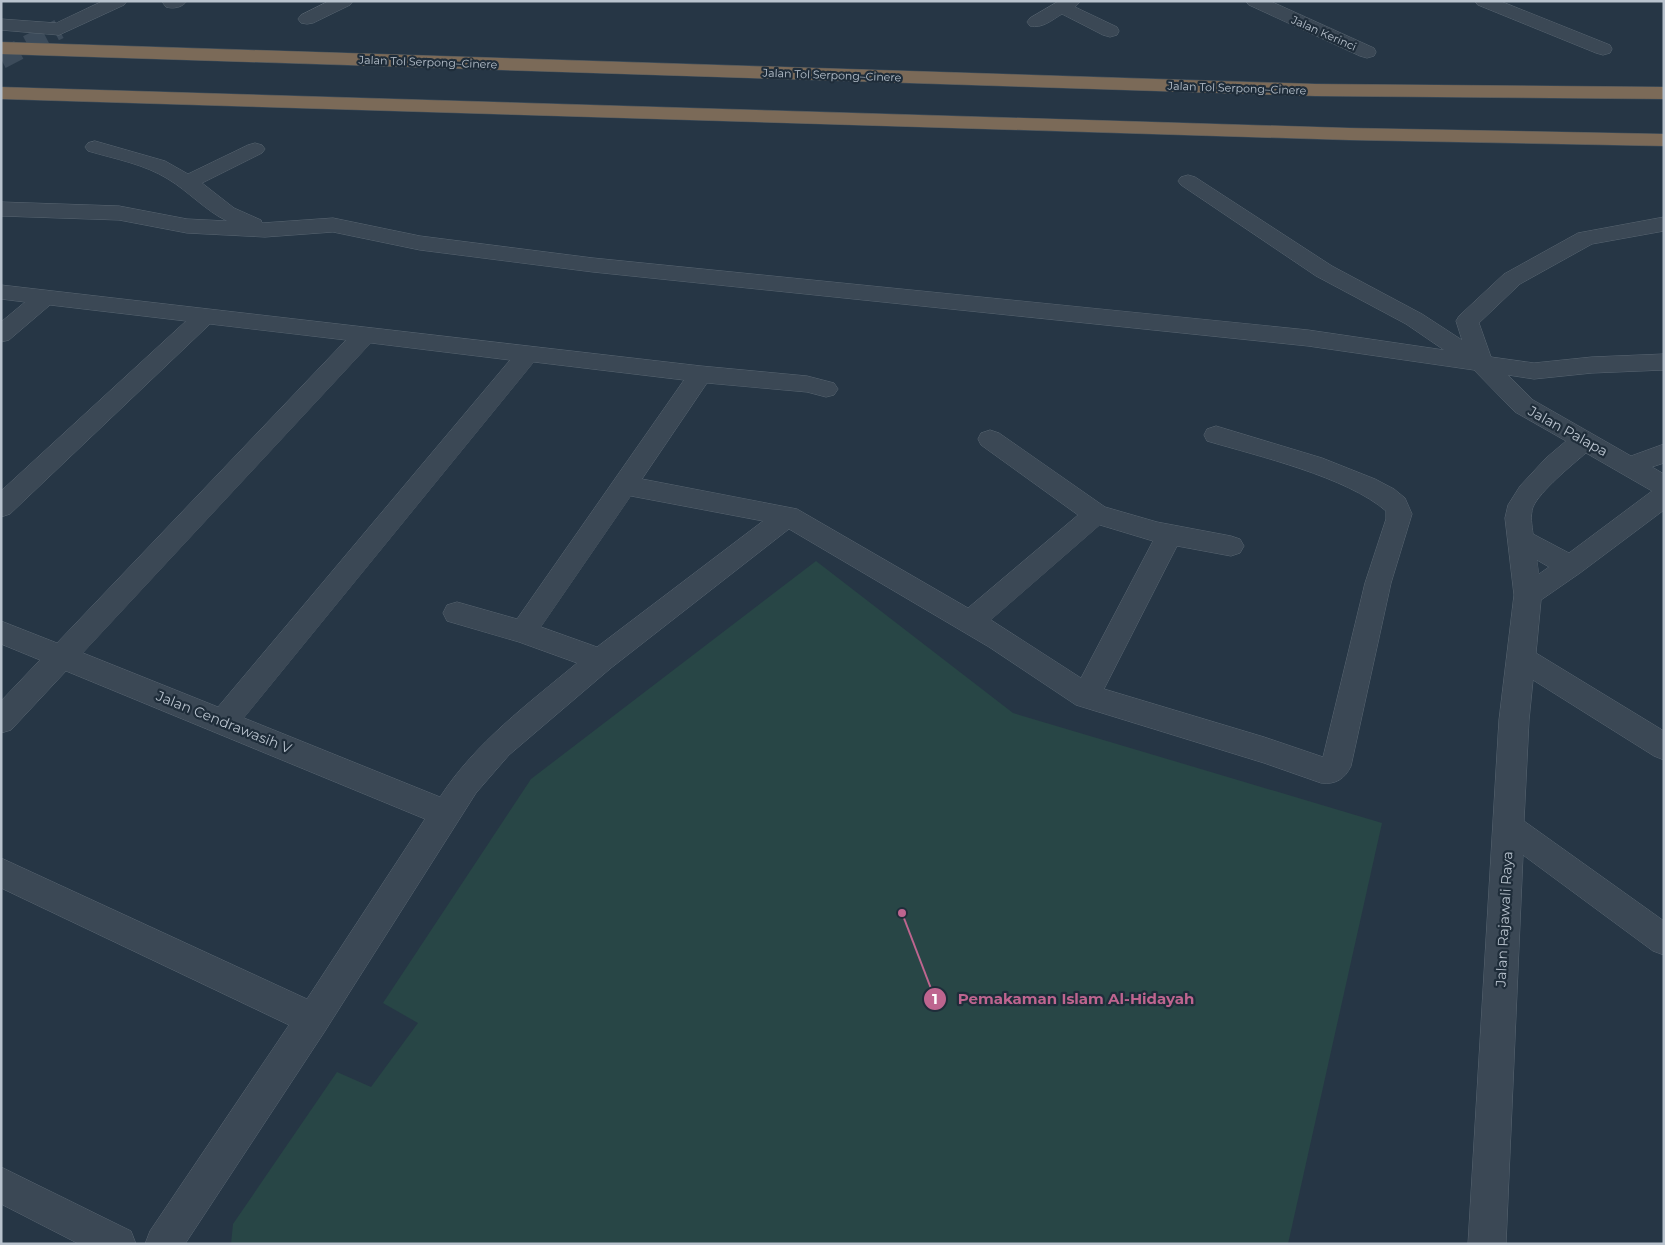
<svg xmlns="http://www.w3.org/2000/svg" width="1665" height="1245" font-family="Montserrat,sans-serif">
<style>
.green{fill:#284646}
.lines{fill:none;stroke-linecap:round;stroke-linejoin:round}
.minor-tunnel{stroke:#3c4b5a;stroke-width:20;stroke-dasharray:20 10;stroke-linecap:butt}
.minor-casing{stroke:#596672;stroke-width:1}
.highway-casing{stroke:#45535f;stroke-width:1}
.minor{fill:#3b4855;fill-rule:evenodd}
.highway{fill:#7b6a58;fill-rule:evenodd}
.labels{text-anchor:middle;stroke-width:4.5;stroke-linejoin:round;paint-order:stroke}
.far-street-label{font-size:11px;fill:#b9c3ce;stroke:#1f2d3a}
.street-label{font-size:14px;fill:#b9c3ce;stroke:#1f2d3a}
.leader{fill:none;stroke:#be658f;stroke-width:2}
.callout-dot{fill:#be658f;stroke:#1f2d3a;stroke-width:2}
.mark-label{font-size:15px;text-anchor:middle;font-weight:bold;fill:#fff}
.callout-label{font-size:15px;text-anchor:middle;font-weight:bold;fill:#be658f;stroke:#1f2d3a;stroke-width:4.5;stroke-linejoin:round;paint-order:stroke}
</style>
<rect width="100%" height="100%" fill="#263645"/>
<path class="green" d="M816,561l197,152 369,110 -94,421h-1057l2,-20 104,-152 34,15 47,-64 -35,-20 148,-224z"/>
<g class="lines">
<path class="minor-tunnel" d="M1,59l58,-30"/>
<defs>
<g id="minor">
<path d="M103,1h24l-3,4 -65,30 -58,-5v-11l55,4z"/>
<path d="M164,1h23c-5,7 -14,8 -21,6l-3,-4z"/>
<path d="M329,1h24l-3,4 -37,18 -6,1 -6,-1 -3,-4 3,-4z"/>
<path d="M1059,1h22l-6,6 42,20 2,4 -2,4 -7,2 -7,-2 -41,-21c-10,6 -20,15 -32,12l-3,-4 3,-4z"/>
<path d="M1246,1h24l104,47 2,4 -2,4 -7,2 -7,-2 -111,-51z"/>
<path d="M1475,1h25l110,44 2,4 -2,4 -7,2 -7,-2 -118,-48z"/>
<path d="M95,141l70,20 23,13 60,-29 7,-2 7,2 3,4 -3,4 -60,30 32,25 27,12 1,3 71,-5 87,18 173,22 715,72 136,20 -38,-26 -90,-48 -135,-91 -3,-4 3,-4 7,-2 7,2 137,89 90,48 40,26 -6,-19 3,-5 45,-42 74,-41 86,-16v14l-72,13 -72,40 -41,39 12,34 43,6 58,-6 72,-3v16l-72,3 -58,6 -26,-4 25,25 98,56 33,-12v19l-12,4 12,7v36l-84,63 -39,27 -5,53 128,78v29l-10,-4 -121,-76 -4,40 -5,101 140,100v34l-11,-4 -130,-96 -17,389h-38l31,-524 15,-125 -9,-77 3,-13 12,-19 26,-28 20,-17 -51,-29 -41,-42 -166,-24 -715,-74 -173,-22 -87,-18 -68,5 -78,-4 -68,-13 -118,-4v-14l118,4 68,13 40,2c-21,-10 -39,-30 -59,-42 -24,-15 -53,-20 -80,-28l-3,-4 3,-4zM1586,453l66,38 -83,62 -36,-19c-1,-9 -3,-18 0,-27 7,-16 39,-42 53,-54zM1537,560l12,7 -10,7z"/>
<path d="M1,285l700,81 106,10 27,7 4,6 -4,6 -8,2 -19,-5 -100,-9 -65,96 155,30 171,99 110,-93 -97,-70 -3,-6 3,-6 9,-3 9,3 106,74 52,15 74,14 9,3 4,7 -4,7 -9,3 -54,-10 -73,143 160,48 59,20 42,-174 21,-64v-8c-39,-34 -128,-55 -179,-70l-3,-6 3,-6 9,-3 106,32 53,21 19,10 11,9 7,16 -21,69 -40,183c-6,13 -16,19 -30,17l-57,-20 -188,-58 -87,-58 -200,-118 -178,139 -102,87 -33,38 -151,238 -140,213h-40l5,-13 139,-206 -288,-137v-30l306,141 118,-180 -359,-148 -55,59 -10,3v-32l39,-41 -39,-16v-23l56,22 289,-303 -136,-16 -200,190 -9,3v-26l185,-170 -136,-16 -41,35 -8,2v-20l24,-20 -24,-3zM371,343l139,17 -292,347 -135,-54zM534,362l150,18 -167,239 -60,-17 -10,3 -4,8 4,8 72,21 58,21c-49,41 -101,79 -137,134l-196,-79zM631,496l132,25 -166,126 -56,-20zM1100,525l53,16 -72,137 -90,-58z"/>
<path d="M1,1167l130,64 5,13h-57l-78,-40z"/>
</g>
<g id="highway">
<path d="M1,42l1314,42 349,3v12l-349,-3 -1314,-42z"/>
<path d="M1,87l1348,41 315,6v12l-315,-6 -1348,-41z"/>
</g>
</defs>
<use href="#minor" class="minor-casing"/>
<use href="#highway" class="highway-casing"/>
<use href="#minor" class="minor"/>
<use href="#highway" class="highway"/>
</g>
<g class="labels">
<g class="far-street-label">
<text transform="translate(1324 33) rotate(24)" y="4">Jalan Kerinci</text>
<text transform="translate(428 62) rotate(2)" y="4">Jalan Tol Serpong–Cinere</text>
<text transform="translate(832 75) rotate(2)" y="4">Jalan Tol Serpong–Cinere</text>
<text transform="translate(1237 88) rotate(2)" y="4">Jalan Tol Serpong–Cinere</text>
</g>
<g class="street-label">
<text transform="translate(1568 431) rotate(29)" y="5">Jalan Palapa</text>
<text transform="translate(224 722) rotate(22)" y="5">Jalan Cendrawasih V</text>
<text transform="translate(1504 919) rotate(-87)" y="5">Jalan Rajawali Raya</text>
</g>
</g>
<path class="leader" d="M902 913L935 999"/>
<g class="callout-dot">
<circle cx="902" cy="913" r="5"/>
<circle cx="935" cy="999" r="12"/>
</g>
<g class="mark-label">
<text x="935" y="1004">1</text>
</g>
<g class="callout-label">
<text x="1076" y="1004">Pemakaman Islam Al-Hidayah</text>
</g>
<rect width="1665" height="1245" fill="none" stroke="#b9c3ce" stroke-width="5"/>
</svg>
